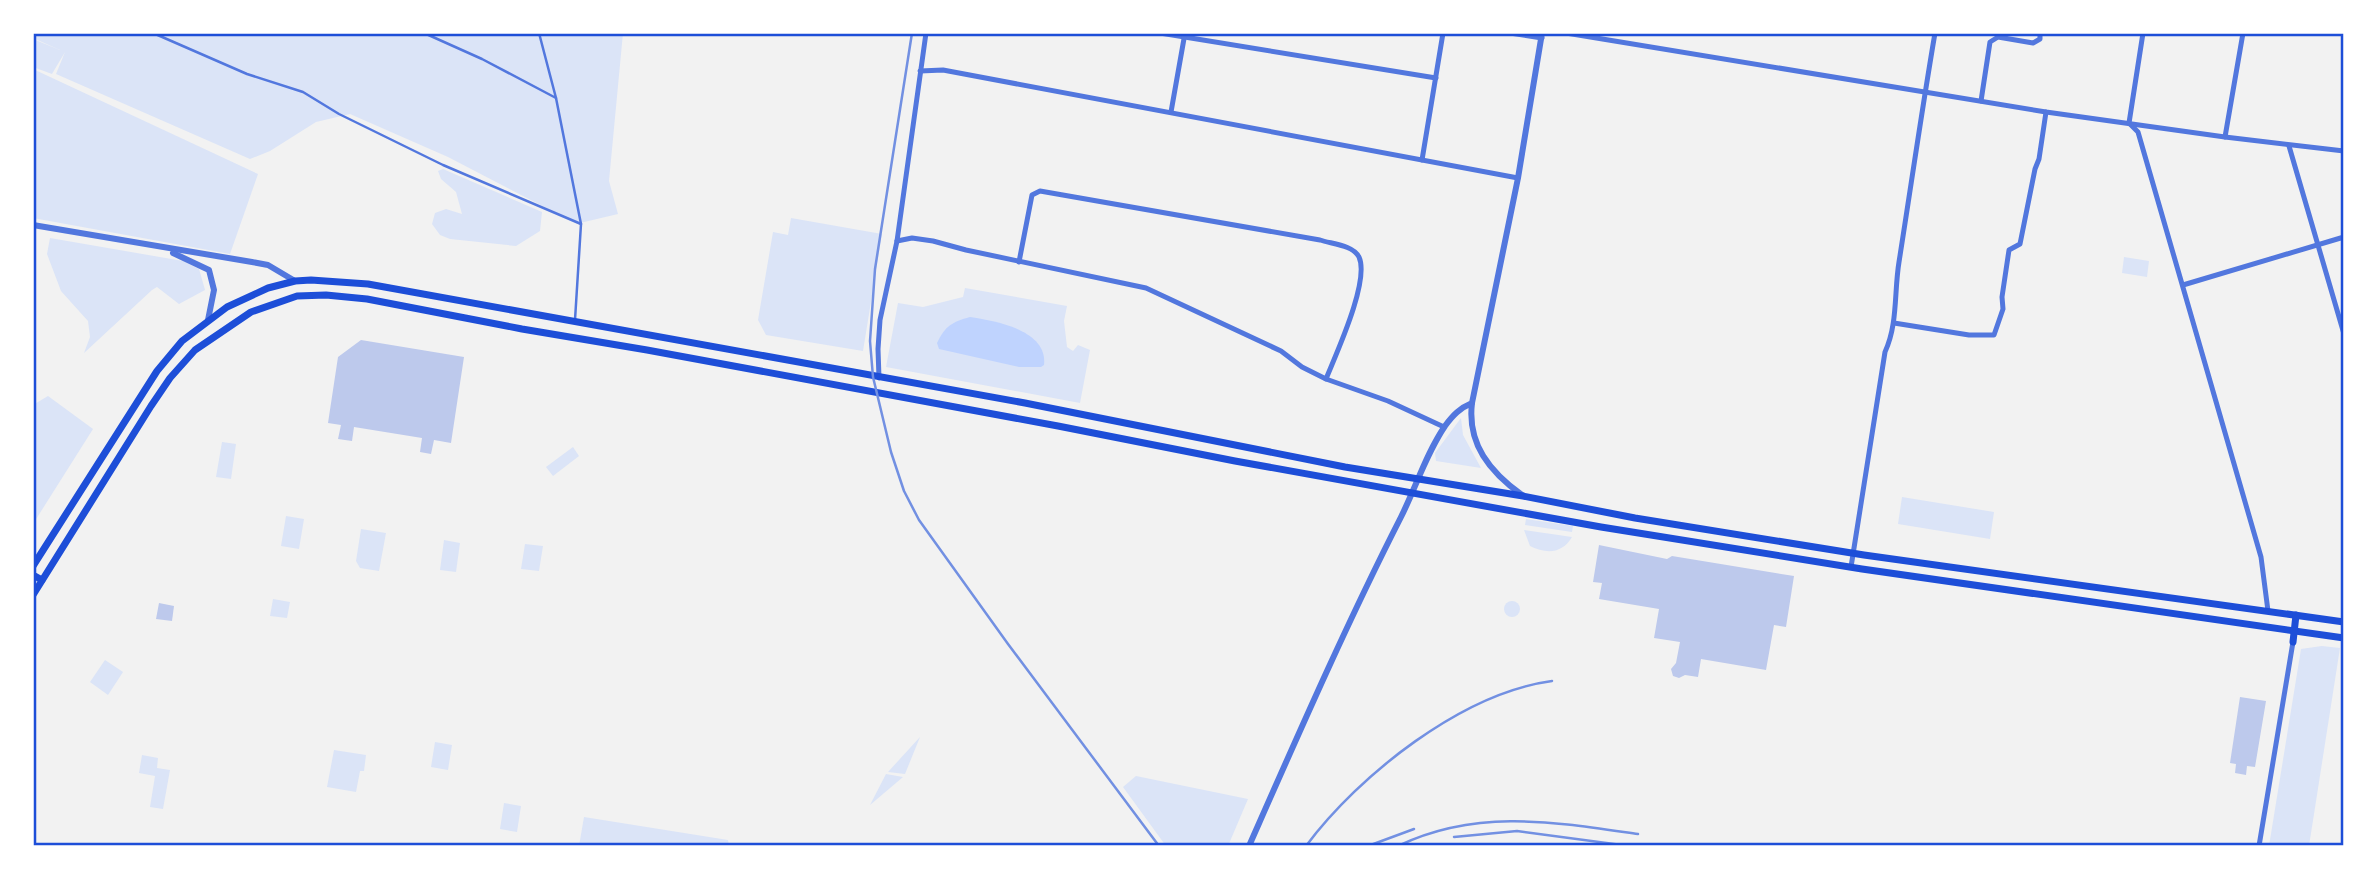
<svg xmlns="http://www.w3.org/2000/svg" width="2377" height="879" font-family="Barlow,sans-serif">
<style>
.green{fill:#dbe4f7}
.water{fill:#bfd3fe}
.building{fill:#bdc9ec}
.lines{fill:none;stroke-linecap:round;stroke-linejoin:round}
.service{stroke:#5277de;stroke-width:2.5}
.minor{stroke:#5277de;stroke-width:5}
.tertiary{stroke:#5277de;stroke-width:6}
.secondary{stroke:#1d4ed8;stroke-width:7}
.rail{stroke:#7290e2;stroke-width:2.5}
.neatline{fill:none;stroke:#1d4ed8;stroke-width:2.5}
</style>
<rect width="100%" height="100%" fill="#f2f2f2"/>
<g class="green">
<path d="M33,33h590l-14,148 9,33 -38,9 -26,-11 -106,-55 -98,-43 -34,8 -46,29 -20,8 -194,-85 9,-22 -13,22 -19,-7v-28l27,11 -27,-12z"/>
<path d="M33,69l225,105 -28,80 -197,-36z"/>
<path d="M443,169l99,43 -2,19 -24,15 -66,-7 -10,-4 -8,-11 3,-11 11,-4 16,5 -6,-22 -15,-13 -3,-8z"/>
<path d="M791,218l91,16 -19,117 -97,-16 -8,-15 15,-88 15,3z"/>
<path d="M50,238l133,23 16,8 6,21 -26,14 -22,-17 -5,3 -68,63 6,-16 -2,-16 -27,-30 -14,-37z"/>
<path d="M2124,257l25,4 -2,16 -25,-4z"/>
<path d="M965,288l102,18 -3,15 3,26 6,4 5,-6 12,5 -10,53 -194,-36 12,-64 25,4 40,-10z"/>
<path d="M48,396l45,33 -60,95v-119z"/>
<path d="M1461,418l2,17 18,33 -45,-7 -1,-8z"/>
<path d="M222,442l14,2 -5,35 -15,-2z"/>
<path d="M573,447l6,9 -26,20 -7,-9z"/>
<path d="M1902,497l92,15 -4,27 -92,-15z"/>
<path d="M286,516l18,3 -5,30 -18,-3z"/>
<path d="M1526,519l47,7 -1,6 -47,-7z"/>
<path d="M361,529l25,4 -7,38 -19,-3 -4,-7z"/>
<path d="M1524,530l48,7c-10,17 -26,17 -42,9z"/>
<path d="M444,540l16,3 -4,29 -16,-2z"/>
<path d="M525,544l18,2 -4,25 -18,-2z"/>
<path d="M273,599l17,3 -3,16 -17,-2z"/>
<circle cx="1512" cy="609" r="8"/>
<path d="M2322,646l18,2 -31,198h-40l32,-197z"/>
<path d="M105,660l18,12 -15,23 -18,-13z"/>
<path d="M920,737l-15,37 -17,-2z"/>
<path d="M435,742l17,3 -4,25 -17,-3z"/>
<path d="M334,750l32,5 -2,16h-4l-4,21 -29,-5z"/>
<path d="M142,755l16,3 -1,10 13,2 -7,39 -13,-2 5,-31 -16,-3z"/>
<path d="M886,774l17,3 -33,28z"/>
<path d="M1136,776l112,23 -20,47h-62l-43,-59z"/>
<path d="M504,803l17,3 -4,26 -17,-3z"/>
<path d="M584,817l144,23 1,6h-150z"/>
</g>
<path class="water" d="M970,317c26,4 78,13 74,48l-3,2h-22l-80,-18 -2,-6c8,-17 15,-21 33,-26z"/>
<g class="building">
<path d="M361,340l103,17 -13,86 -17,-3 -3,14 -11,-2 2,-14 -68,-11 -2,14 -14,-2 3,-14 -13,-2 10,-66z"/>
<path d="M1599,545l68,14 5,-3 122,20 -8,51 -12,-2 -8,45 -65,-11 -3,18 -13,-2 -6,3 -6,-2 -2,-7 5,-6 4,-21 -26,-4 5,-29 -60,-10 3,-16 -9,-1z"/>
<path d="M159,603l15,3 -2,15 -16,-2z"/>
<path d="M2240,697l26,4 -11,66 -8,-1 -1,9 -11,-2 1,-9 -6,-1z"/>
</g>
<g class="lines">
<g class="service">
<path d="M153,33l94,41 56,18 36,22 104,51 138,59"/>
<path d="M424,33l58,26 74,39 25,126 -6,96"/>
<path d="M539,33l17,65"/>
</g>
<g class="minor">
<path d="M1160,33l276,45"/>
<path d="M1510,33l32,5"/>
<path d="M1566,33l480,79 179,25 119,14"/>
<path d="M2143,33l-14,90 9,9 123,425 7,54"/>
<path d="M920,71l23,-1 575,108"/>
<path d="M1981,101l9,-59 8,-5 35,6 7,-4v-6"/>
<path d="M1171,112l14,-79"/>
<path d="M2225,137l18,-104"/>
<path d="M2289,146l55,188"/>
<path d="M1422,160l21,-127"/>
<path d="M897,241l15,-3 21,3 33,9 180,38 135,63 21,16 24,12 62,22 56,26"/>
<path d="M1019,262l13,-67 8,-4 280,49c12,4 33,5 39,17 11,24 -23,97 -33,122"/>
<path d="M2183,285l161,-48"/>
<path d="M1894,323l75,12h25l9,-26 -1,-12 7,-47 11,-6 15,-75 4,-10 7,-47"/>
<path d="M879,378l-1,-29 2,-29 17,-79 29,-208"/>
<path d="M1851,567l34,-215c13,-28 9,-60 14,-90 12,-76 23,-153 36,-229"/>
<path d="M2259,846l34,-204"/>
</g>
<g class="tertiary">
<path d="M33,225l219,37 16,3 27,16"/>
<path d="M173,253l36,17 5,20 -6,30"/>
<path d="M1472,403c-5,41 18,69 50,92"/>
<path d="M1249,846c49,-111 97,-221 152,-329 15,-30 25,-63 44,-91 8,-11 15,-18 27,-23l46,-225 24,-145"/>
</g>
<g class="secondary">
<path d="M33,566l124,-195 25,-30 45,-34 41,-19 27,-7 16,-1 57,4 657,119 320,64 178,29 112,22 229,37 480,67"/>
<path d="M33,575l9,5"/>
<path d="M33,595l118,-189 19,-28 25,-28 56,-38 46,-16 29,-1 41,4 155,30 125,21 411,76 177,35 366,66 261,42 482,69"/>
<path d="M2293,642l3,-27"/>
</g>
<g class="rail">
<path d="M912,33l-37,236 -5,72 3,36 18,75 13,39 15,29 89,124 151,202"/>
<path d="M1454,837l63,-6 112,15"/>
<path d="M1306,846c53,-71 156,-153 246,-165"/>
<path d="M1368,846l46,-17"/>
<path d="M1398,846c79,-38 157,-24 240,-12"/>
</g>
</g>
<rect width="2377" height="879" fill="none" stroke="#ffffff" stroke-width="70"/>
<rect x="35" y="35" width="2307" height="809" class="neatline"/>
</svg>
